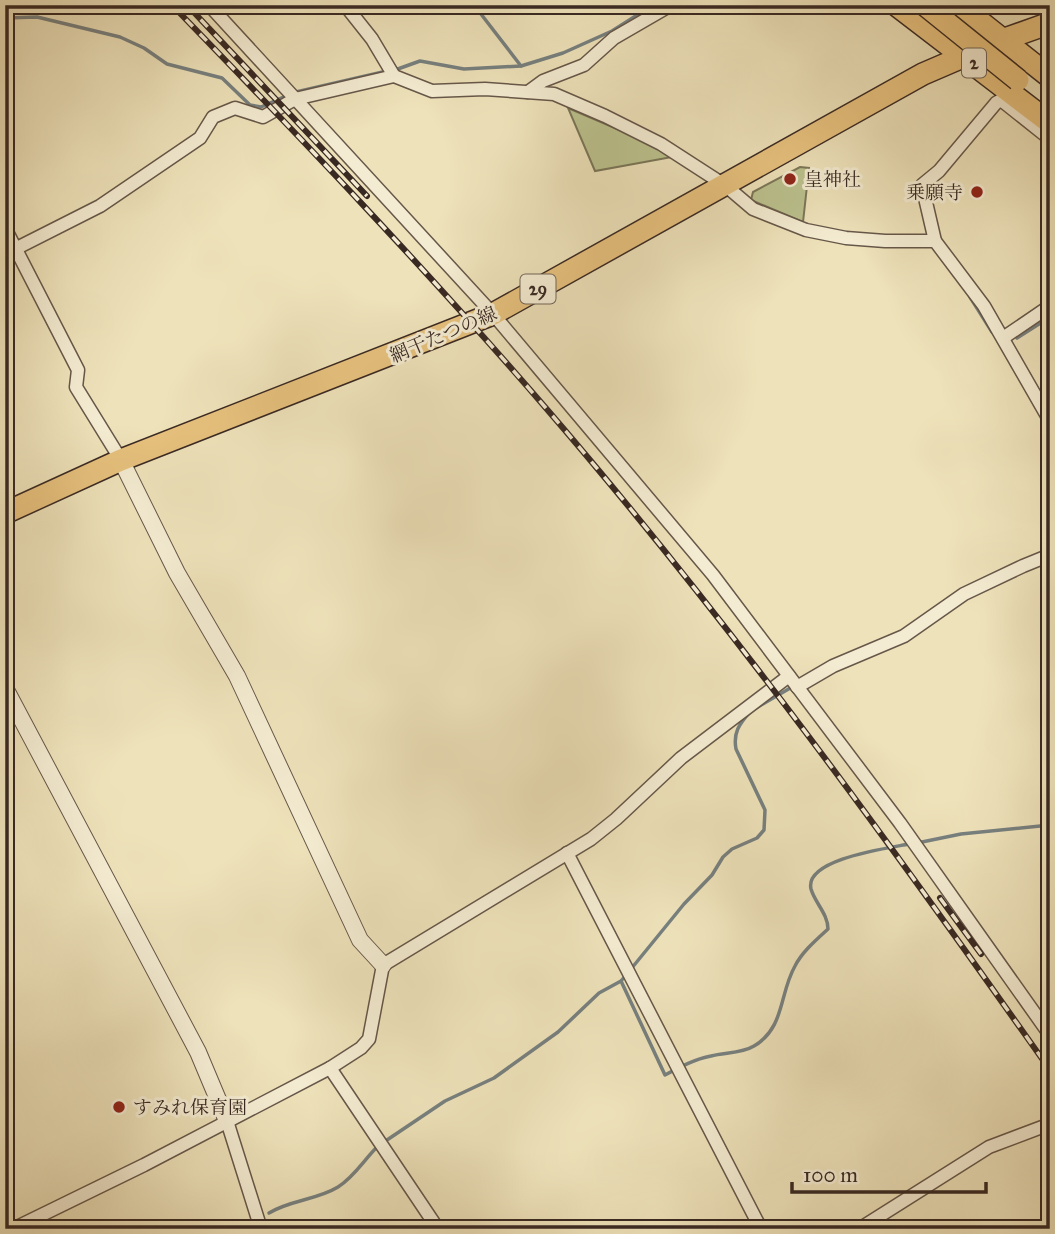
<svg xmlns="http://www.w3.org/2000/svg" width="1055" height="1234" font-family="'IM FELL Great Primer','Noto Serif JP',serif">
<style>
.green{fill:#bbc28e;stroke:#7a7658;stroke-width:2}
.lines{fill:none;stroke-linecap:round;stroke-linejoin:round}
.stream{stroke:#77807f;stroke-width:3.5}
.minor-casing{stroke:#665749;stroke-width:15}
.tertiary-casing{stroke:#665749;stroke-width:18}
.primary-casing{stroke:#392923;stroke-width:24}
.trunk-casing{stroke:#392923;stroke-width:24}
.minor{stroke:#f4ecd2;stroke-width:12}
.tertiary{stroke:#f4ecd2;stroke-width:16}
.primary{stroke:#e7c17d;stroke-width:21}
.trunk{stroke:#e7c17d;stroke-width:21}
.rail-casing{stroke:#392923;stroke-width:6}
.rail{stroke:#f4ecd2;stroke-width:3.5;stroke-dasharray:10;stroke-linecap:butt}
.trunk-bridge-casing{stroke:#392923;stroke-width:24;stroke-linecap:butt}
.trunk-bridge{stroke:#e7c17d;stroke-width:21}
.poi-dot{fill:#8f2418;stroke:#f4ecd2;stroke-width:2.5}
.labels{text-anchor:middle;stroke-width:6;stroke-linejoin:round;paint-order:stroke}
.shield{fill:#f4ecd2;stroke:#716458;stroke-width:2}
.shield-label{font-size:18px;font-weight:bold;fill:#392923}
.poi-label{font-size:19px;fill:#392923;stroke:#f4ecd2;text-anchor:start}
.street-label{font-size:19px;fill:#392923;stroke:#f4ecd2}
</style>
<rect width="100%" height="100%" fill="#eee2ba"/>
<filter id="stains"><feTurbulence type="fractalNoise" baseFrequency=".00286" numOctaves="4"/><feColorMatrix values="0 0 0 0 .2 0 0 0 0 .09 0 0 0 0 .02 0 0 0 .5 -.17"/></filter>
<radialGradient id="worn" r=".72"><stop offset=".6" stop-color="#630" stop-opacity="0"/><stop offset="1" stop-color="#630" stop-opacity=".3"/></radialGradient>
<g class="green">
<path d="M568,108l82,35 22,14 -77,14z"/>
<path d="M800,167l9,1 -6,54 -52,-22 2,-8z"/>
</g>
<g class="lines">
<g class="stream">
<path d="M474,5l47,61"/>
<path d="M353,6l5,5 11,-6"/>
<path d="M5,18l32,-1 83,20 24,11 23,16 55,14 28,27 11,2 27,-12"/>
<path d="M395,70l25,-9 44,8 57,-3 42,-13 49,-22 41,-26"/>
<path d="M296,92l91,-21"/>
<path d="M970,297l22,35"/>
<path d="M1017,338l33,-21"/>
<path d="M756,708l36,-21"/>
<path d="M917,843l44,-9 89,-9"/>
<path d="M631,969l53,-65 28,-29 11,-18 9,-8 25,-11 7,-8 1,-20 -29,-61c-3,-16 3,-25 14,-37"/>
<path d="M621,981l44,94c15,-8 30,-16 46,-19 13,-4 30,-2 43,-10 31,-18 25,-52 41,-80 7,-14 21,-26 33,-37 0,-15 -13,-26 -17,-40 -7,-30 78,-41 98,-45"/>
<path d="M384,1142l61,-41 49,-23 64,-46 41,-39 22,-12 5,-6"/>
<path d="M269,1213c21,-13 48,-13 69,-26 16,-10 26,-27 39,-40"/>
</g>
<defs>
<g id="minor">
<path d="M209,5l284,309 220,261 187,248 150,212"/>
<path d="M345,5l27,34 22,37"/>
<path d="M528,92l15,-11 41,-16 30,-27 57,-33"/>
<path d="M5,228l73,142 -2,17 45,73"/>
<path d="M935,241l-13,-56 17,-14 57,-68 5,-3 49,39"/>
<path d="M5,254l95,-48 100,-68 13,-21 22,-9 28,9 32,-18 99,-23 38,15 53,-2 69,5 51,22 56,28 65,42 27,23 53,21 40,8 39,3h50l49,65 66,115"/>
<path d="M1003,338l47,-32"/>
<path d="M797,687l36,-21 71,-30 60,-42 59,-28 27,-11"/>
<path d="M567,853l194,376"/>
<path d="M330,1068l108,161"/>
<path d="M227,1121l34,108"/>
<path d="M13,1229l131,-64 186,-97 31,-20 8,-9 14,-74 208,-126 25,-20 65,-61 108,-82"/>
<path d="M859,1229l130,-82 61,-23"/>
</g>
<g id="tertiary">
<path d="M121,460l56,113 60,103 123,264 23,25"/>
<path d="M5,688l193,364 29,69"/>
</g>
<path id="primary" d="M5,513l116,-53 372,-146 430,-240 79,-34 48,-17"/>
<g id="trunk">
<path d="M896,5l154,118"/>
<path d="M959,5l91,72"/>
</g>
</defs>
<use href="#minor" class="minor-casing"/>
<use href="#tertiary" class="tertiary-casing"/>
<use href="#primary" class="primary-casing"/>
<use href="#trunk" class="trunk-casing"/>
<use href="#minor" class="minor"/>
<use href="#tertiary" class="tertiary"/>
<use href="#primary" class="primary"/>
<use href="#trunk" class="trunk"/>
<defs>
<g id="rail">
<path d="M172,5c127,131 254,264 373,402 182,211 345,436 505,663"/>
<path d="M187,5l180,191"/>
<path d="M940,898l41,56"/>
</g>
</defs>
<use href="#rail" class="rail-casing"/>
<use href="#rail" class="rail"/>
<defs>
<path id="trunk-bridge" d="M925,5l93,75"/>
</defs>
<use href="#trunk-bridge" class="trunk-bridge-casing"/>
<use href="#trunk-bridge" class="trunk-bridge"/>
</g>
<g class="poi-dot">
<circle cx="790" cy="179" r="7"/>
<circle cx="977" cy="192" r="7"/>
<circle cx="119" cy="1107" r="7"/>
</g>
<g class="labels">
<g class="shield">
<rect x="962" y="48.5" width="24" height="29" rx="5"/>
<rect x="520.5" y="274.5" width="35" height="29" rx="5"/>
</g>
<g class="shield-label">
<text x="974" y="69">2</text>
<text x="538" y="295">29</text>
</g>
<g class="poi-label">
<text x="804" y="186">皇神社</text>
<text x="963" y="199" text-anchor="end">乗願寺</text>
<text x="133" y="1114">すみれ保育園</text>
</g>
<g class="street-label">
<text transform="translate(443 334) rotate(-23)" y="7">網干たつの線</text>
</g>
</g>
<rect width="1055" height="1234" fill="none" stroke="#eee2ba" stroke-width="28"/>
<rect x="7" y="7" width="1041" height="1220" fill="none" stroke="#392923" stroke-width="3.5"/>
<rect x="14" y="14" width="1027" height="1206" fill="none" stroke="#392923" stroke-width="2"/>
<path d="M792 1182v10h194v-10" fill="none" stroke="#392923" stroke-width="3.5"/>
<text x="803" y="1182" font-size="21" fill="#392923" stroke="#f4ecd2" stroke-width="5" paint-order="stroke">100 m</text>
<rect width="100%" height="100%" filter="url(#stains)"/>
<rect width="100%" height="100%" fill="url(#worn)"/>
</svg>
